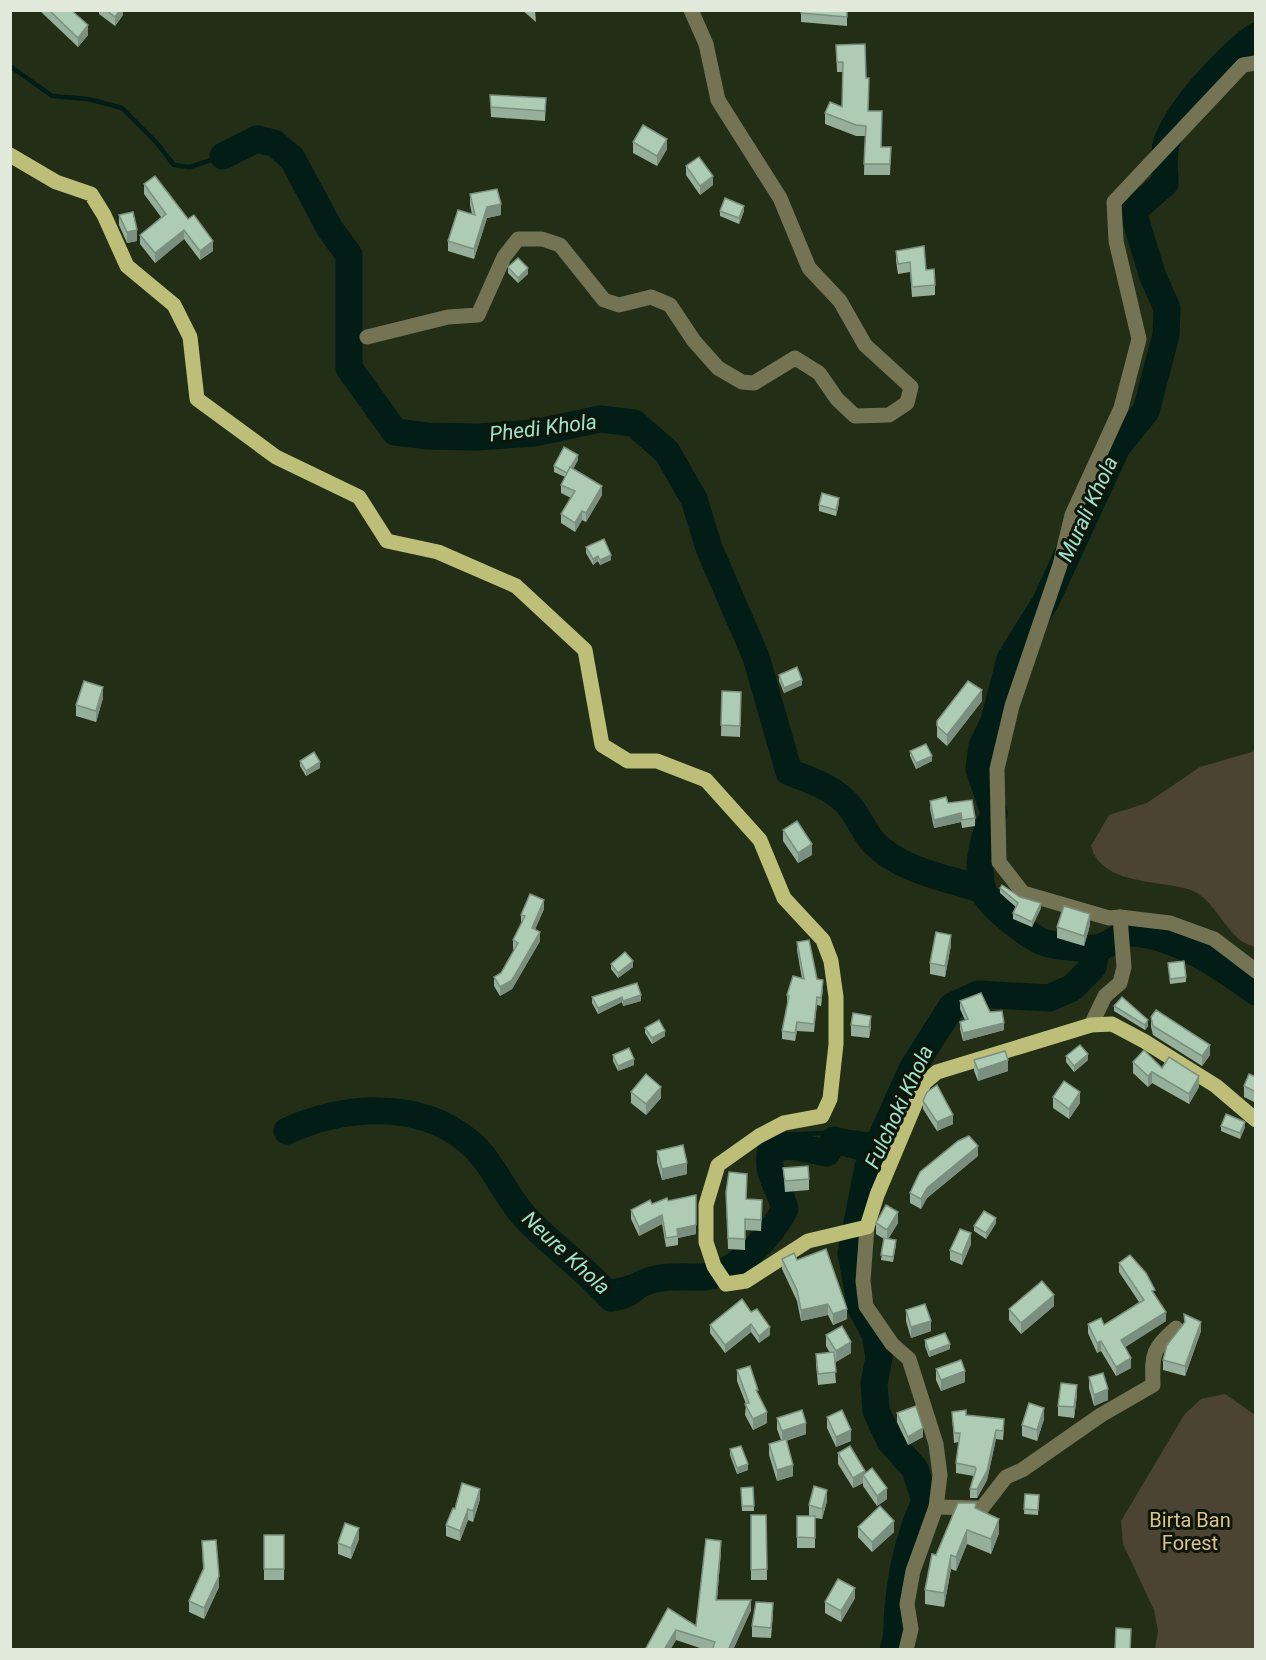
<svg xmlns="http://www.w3.org/2000/svg" width="1266" height="1660" font-family="Roboto,sans-serif">
<style>
.green{fill:#4c4432}
.lines{fill:none;stroke-linecap:round;stroke-linejoin:round}
.stream{stroke:#021d15;stroke-width:4.5}
.river{stroke:#021d15;stroke-width:27}
.minor{stroke:#747454;stroke-width:15}
.major{stroke:#bdbf79;stroke-width:15}
.wall{fill:#96af9b}
.shaded-wall{fill:#7a8f7e}
.building{fill:#aeccb4;stroke:#7a8f7e;stroke-width:1.5}
.labels{text-anchor:middle;stroke-width:6;stroke-linejoin:round;paint-order:stroke}
.park-label{font-size:20px;fill:#d9c38b;stroke:#10150a}
.water-label{font-size:21px;font-style:italic;fill:#9de2cb;stroke:#10150a}
</style>
<rect width="100%" height="100%" fill="#232e17"/>
<g class="green">
<path d="M1255,751v196c-5,-2 -12,-4 -16,-8 -16,-13 -27,-41 -48,-49 -28,-10 -90,-4 -100,-44l18,-31 38,-12 53,-36z"/>
<path d="M1225,1394l30,21v234h-100l3,-18 -4,-21 -31,-66 -2,-23 63,-106 17,-16z"/>
</g>
<g class="lines">
<g class="stream">
<path d="M10,66l42,30 36,3 34,9 34,34 18,23 16,2 33,-11"/>
<path d="M743,1268c12,-11 26,-22 37,-35 18,-23 -9,-61 -14,-88l11,-10 72,-3 22,3 14,-3"/>
<path d="M600,1285l34,-9 72,12"/>
</g>
<g class="river">
<path d="M1256,36c-27,18 -87,82 -91,114 -2,11 0,22 0,33l-32,28 20,66 14,31 -1,27 -20,76 -29,36 -71,154 -36,58 -16,62 -12,25 -3,23 15,44c-10,24 -18,48 -12,75 3,15 49,51 64,55 13,4 37,6 50,5 13,-1 26,-16 38,-15 43,3 87,34 122,59"/>
<path d="M223,156l34,-17 17,4 18,15 38,71 19,26v113l46,64 33,4 49,1 57,-4 66,-14 34,4 33,29 27,47 15,49 47,109 33,115c23,9 47,16 62,36 8,11 14,25 23,35 29,29 72,34 108,47"/>
<path d="M287,1131c56,-25 130,-32 181,10 24,19 36,53 57,76 27,29 60,51 86,81 23,-3 16,-8 32,-15 17,-8 42,-6 60,-6 31,-1 68,-41 82,-68 -6,-24 -20,-35 -14,-60l20,-3 36,7 7,-13 42,11"/>
<path d="M893,1650c6,-15 3,-26 5,-41 3,-38 11,-73 27,-108l-10,-32 -25,-28 -14,-30 -2,-27 5,-27 -4,-23 -14,-26 -10,-55 17,-86 44,-98 40,-63 26,-12 71,4 23,-10 21,-21 4,-19"/>
</g>
<g class="minor">
<path d="M367,337l81,-20 30,-2 26,-58 14,-18h24l18,6 44,55 15,5 32,-8 19,8 24,36 24,27 24,14 12,1 41,-25 24,15 18,26 18,17 34,-1 18,-12 4,-16 -46,-42 -25,-44 -31,-33 -29,-70 -62,-98 -12,-56 -15,-34"/>
<path d="M1120,917l50,6 44,16 42,32"/>
<path d="M1091,1025l14,-29 15,-13 4,-16 -4,-50 -11,1 -86,-25 -24,-31 -2,-93 15,-63 48,-141 12,-50 49,-107 18,-69 -23,-98 -2,-39 129,-137 13,-2"/>
<path d="M867,1227l-4,54 3,25 26,38 17,15 27,85 4,31 -4,32 -23,64 -6,33 4,25 -5,21"/>
<path d="M936,1507l46,1 24,-31 16,-7 79,-55 52,-30c-1,-32 -1,-35 23,-57"/>
</g>
<path class="major" d="M10,155l46,27 35,12 13,21 23,51 47,39 16,32 7,62 79,58 83,40 28,44 51,11 78,34 69,64 17,95 26,16h29l49,19 54,60 24,58 39,42 8,21 5,36v47l-6,55 -8,17 -38,7 -25,13 -41,29 -12,40v37l8,24 12,18 20,-3 62,-40 59,-14 10,-32 47,-112 13,-11 154,-47 21,-1 32,17 72,45 40,34"/>
</g>
<g class="wall">
<path d="M39,10h32l17,25 -10,12z"/>
<path d="M99,10h24v5l-8,11 -16,-12z"/>
<path d="M522,10h13l1,12z"/>
<path d="M801,10l46,7v9l-46,-4z"/>
<path d="M836,45l32,66 14,36h9l-1,28h-26l1,-39h-9l-31,-12v-11l17,-6 1,-35h-6z"/>
<path d="M490,95l56,3 -1,23 -54,-4z"/>
<path d="M633,142l34,7 -10,17 -24,-13z"/>
<path d="M686,166l27,19 -13,10 -14,-20z"/>
<path d="M144,184l69,67 -13,9 -16,-21 -29,24 -15,-19v-9l21,-18 -17,-23z"/>
<path d="M470,194l31,21 -14,3 -13,41 -26,-8v-10l24,-27 -2,-9z"/>
<path d="M720,211h24l-5,13 -19,-8z"/>
<path d="M119,215l18,26 -10,2 -8,-18z"/>
<path d="M896,251l30,19 9,15v10l-23,2 -2,-25 -12,2 -2,-13z"/>
<path d="M508,267l20,7 -10,9 -10,-10z"/>
<path d="M578,460l-5,9 29,26 -16,27 -4,-2 -7,12 -14,-9v-9l10,-16 -10,-5v-8l4,-8 -11,-5v-6z"/>
<path d="M839,503l-3,13 -17,-5v-6z"/>
<path d="M586,547l25,13 -11,5 -2,-4 -5,4 -7,-12z"/>
<path d="M779,675l23,10 -18,8 -5,-12z"/>
<path d="M722,691l19,1 -1,45 -19,-1z"/>
<path d="M103,698l-7,24 -20,-6v-11z"/>
<path d="M982,701l-35,45 -10,-9v-16z"/>
<path d="M910,751l22,10 -16,8 -6,-13z"/>
<path d="M300,761l20,7 -14,8 -6,-10z"/>
<path d="M930,801l45,17v8l-13,2 -1,-6 -27,6 -4,-19z"/>
<path d="M783,830l29,25 -14,8 -15,-22z"/>
<path d="M1000,888l20,9 21,11 -9,19 -19,-8v-6l3,-6 -16,-14z"/>
<path d="M544,909l-9,20 5,12 -28,48 -12,7 -6,-10v-9l7,-4 13,-23 -1,-1v-9l8,-16v-9z"/>
<path d="M1090,925l-6,21 -27,-8v-11z"/>
<path d="M797,942l20,37 6,9 -2,18 -4,-1 -3,27 -17,-1 -2,10 -13,-2v-8l6,-28h-1v-8l15,-16 -5,-29z"/>
<path d="M951,945l-6,32 -15,-3v-11z"/>
<path d="M1168,963l18,14v5l-16,2z"/>
<path d="M611,964l22,3 -15,11 -7,-9z"/>
<path d="M637,983l4,18 -18,5 -1,-4 -24,12 -6,-11v-6z"/>
<path d="M960,1001l30,11 14,18 -41,11 -3,-12v-7l5,-2 -5,-11z"/>
<path d="M1114,1006l34,20 -3,4 -31,-19z"/>
<path d="M1151,1017l59,38 -8,11 -49,-31 -2,-8z"/>
<path d="M851,1025l20,2 -2,11 -18,-2z"/>
<path d="M645,1028l20,8 -13,8 -7,-11z"/>
<path d="M613,1055l21,10 -16,6 -5,-10z"/>
<path d="M1066,1056l22,4 -14,12 -8,-10z"/>
<path d="M974,1060l34,11 -30,10 -4,-10z"/>
<path d="M1133,1062l29,6 37,19 -10,17 -37,-21 -4,4 -15,-14z"/>
<path d="M1256,1077v26l-12,-6v-11z"/>
<path d="M631,1092l30,6 -15,17 -15,-12z"/>
<path d="M1053,1097l27,6 -11,16 -16,-11z"/>
<path d="M923,1101l30,23 -16,7 -14,-22z"/>
<path d="M1221,1126l24,1 -5,12 -19,-8z"/>
<path d="M657,1151l30,23 -25,6 -5,-18z"/>
<path d="M978,1156l-51,42 -6,11 -11,-6v-10z"/>
<path d="M783,1168l26,11v11l-24,2z"/>
<path d="M747,1185l-1,14 16,12 -1,20 -16,-1v20l-17,-1 -2,-57z"/>
<path d="M696,1195v39l-18,4v7l-12,2 -4,-23 -23,12 -8,-17v-9l21,-6z"/>
<path d="M876,1223h22l-10,16 8,6 -3,17 -12,-2 3,-21 -8,-5z"/>
<path d="M996,1223l-10,16 -12,-8v-5z"/>
<path d="M971,1244l-9,21 -12,-5v-10z"/>
<path d="M782,1259l15,1 50,59 -14,6 -5,-10 -27,6 -4,-20 -15,-32z"/>
<path d="M1119,1263l36,31 11,27 -41,26 6,21 -15,8 -15,-25 -4,2 -9,-20v-9l16,1 35,-23 -20,-30z"/>
<path d="M1054,1306l-33,28 -12,-14v-11z"/>
<path d="M906,1310l25,21 -20,7 -5,-17z"/>
<path d="M751,1312l19,23 -11,8 -8,-11 -26,21 -15,-20v-8z"/>
<path d="M1184,1314l17,17 -16,45 -22,-6v-10l21,-37z"/>
<path d="M826,1335l25,18 -15,9 -2,-3 2,24 -18,2 -2,-20v-11l14,-1 -4,-7z"/>
<path d="M925,1340l25,9 -21,8 -4,-11z"/>
<path d="M936,1369l29,13 -24,9 -5,-11z"/>
<path d="M737,1370l21,24 9,29 -14,7 -8,-15 1,-11 -9,-23z"/>
<path d="M1089,1377l19,23 -14,6 -5,-18z"/>
<path d="M1077,1395l-3,23 -16,-2v-10z"/>
<path d="M952,1412l14,3 38,13 -1,12 -7,-1 -9,41 -10,18h-7v-9l4,-13 -18,-3v-10l3,-21 -5,1z"/>
<path d="M897,1413l26,24 -15,8 -11,-23z"/>
<path d="M827,1417l24,24 -15,6 -9,-19z"/>
<path d="M777,1418l29,16 -20,7 7,35 -16,5 -8,-26v-11l12,-4 -4,-11z"/>
<path d="M1044,1419l-7,22 -15,-5v-11z"/>
<path d="M730,1449l18,21 -11,4 -7,-19z"/>
<path d="M838,1453l27,21 22,25 -10,7 -14,-20v-3l-10,5 -15,-24z"/>
<path d="M753,1487l1,24h-12l-1,-23z"/>
<path d="M1025,1494l14,1 -1,20 -14,-1z"/>
<path d="M480,1499l-7,23 -5,-2 -8,21 -14,-5v-11l9,-16z"/>
<path d="M827,1501l-5,18 -7,-1v30h-18v-32h12v-11z"/>
<path d="M976,1509l23,24 -8,21 -24,-10 -11,27 -5,-2 -7,38 -19,-3v-14l11,-35z"/>
<path d="M751,1515h15l1,65h-16z"/>
<path d="M858,1527l36,5 -22,20 -14,-15z"/>
<rect x="264" y="1535" width="20" height="45"/>
<path d="M359,1539l-8,20 -13,-5v-11z"/>
<path d="M202,1541l17,46 -15,32 -15,-7v-11l14,-32z"/>
<path d="M721,1551l-4,49 34,10 -18,40h-27l-30,-10 -6,10h-25l23,-42 28,18z"/>
<path d="M855,1598l-14,24 -16,-9v-11z"/>
<path d="M773,1614l-2,24 -19,-1v-11z"/>
</g>
<g class="shaded-wall">
<path d="M120,10h3v5l-8,11v-9z"/>
<path d="M88,25v10l-10,12v-9z"/>
<path d="M667,139v10l-10,17v-10z"/>
<path d="M713,176v9l-13,10v-9z"/>
<path d="M501,204v11l-14,3 -13,41v-10l13,-42z"/>
<path d="M744,206v5l-5,13v-6z"/>
<path d="M137,230v11l-10,2v-11z"/>
<path d="M184,230v9l-29,24v-10z"/>
<path d="M213,241v10l-13,9v-9z"/>
<path d="M528,268v6l-10,9v-5z"/>
<path d="M578,455v5l-10,19v-5z"/>
<path d="M602,486v9l-16,27v-9z"/>
<path d="M839,498v5l-3,13v-6z"/>
<path d="M582,511v9l-7,12v-9z"/>
<path d="M611,555v5l-11,5v-5z"/>
<path d="M598,556v5l-5,4v-6z"/>
<path d="M802,680v5l-18,8v-5z"/>
<path d="M103,687v11l-7,24v-11z"/>
<path d="M982,690v11l-35,45v-11z"/>
<path d="M932,756v5l-16,8v-6z"/>
<path d="M320,762v6l-14,8v-5z"/>
<path d="M961,813v9l-27,6v-8z"/>
<path d="M812,844v11l-14,8v-10z"/>
<path d="M544,900v9l-12,28v-9z"/>
<path d="M1041,903v5l-9,19v-5z"/>
<path d="M1090,914v11l-6,21v-10z"/>
<path d="M540,932v9l-28,48 -12,7v-9z"/>
<path d="M951,935v10l-6,32v-11z"/>
<path d="M633,961v6l-15,11v-5z"/>
<path d="M823,980v8l-2,18v-8z"/>
<path d="M641,995v6l-18,5v-5z"/>
<path d="M622,997v5l-24,12v-6z"/>
<path d="M871,1016v11l-2,11v-11z"/>
<path d="M1148,1020v6l-3,4v-5z"/>
<path d="M797,1022v9l-2,10v-8z"/>
<path d="M1004,1023v7l-41,11v-8z"/>
<path d="M665,1031v5l-13,8v-6z"/>
<path d="M1210,1045v10l-8,11v-10z"/>
<path d="M1088,1054v6l-14,12v-6z"/>
<path d="M634,1059v6l-16,6v-5z"/>
<path d="M1008,1060v11l-30,10v-11z"/>
<path d="M1152,1072v11l-4,4v-11z"/>
<path d="M1199,1076v11l-10,17v-10z"/>
<path d="M661,1087v11l-15,17v-11z"/>
<path d="M1080,1092v11l-11,16v-10z"/>
<path d="M953,1115v9l-16,7v-9z"/>
<path d="M1245,1122v5l-5,12v-6z"/>
<path d="M978,1146v10l-51,42 -6,11v-10l6,-11z"/>
<path d="M687,1163v11l-25,6v-11z"/>
<path d="M898,1212v11l-11,18v-11z"/>
<path d="M662,1215v9l-23,12v-9z"/>
<path d="M996,1218v5l-10,16v-6z"/>
<path d="M696,1225v9l-18,4 -1,-9z"/>
<path d="M971,1233v11l-9,21v-10z"/>
<path d="M1054,1295v11l-33,28v-11z"/>
<path d="M828,1304v11l-27,6v-11z"/>
<path d="M847,1309v10l-14,6v-11z"/>
<path d="M1166,1312v9l-45,29v-10z"/>
<path d="M931,1321v10l-20,7v-11z"/>
<path d="M1201,1322v9l-16,45v-10z"/>
<path d="M751,1324v8l-26,21v-8z"/>
<path d="M770,1327v8l-11,8v-7z"/>
<path d="M1101,1341v10l-4,2v-10z"/>
<path d="M851,1342v11l-15,9v-11z"/>
<path d="M950,1344v5l-21,8v-5z"/>
<path d="M1131,1358v10l-15,8v-9z"/>
<path d="M965,1371v11l-24,9v-11z"/>
<path d="M1077,1385v10l-3,23v-11z"/>
<path d="M1108,1389v11l-14,6v-11z"/>
<path d="M1044,1408v11l-7,22v-11z"/>
<path d="M767,1412v11l-14,7v-11z"/>
<path d="M806,1423v11l-24,8v-11z"/>
<path d="M923,1428v9l-15,8v-8z"/>
<path d="M851,1430v11l-15,6v-10z"/>
<path d="M996,1430v9l-9,41 -10,18v-9z"/>
<path d="M748,1464v6l-11,4v-6z"/>
<path d="M793,1465v11l-16,5v-11z"/>
<path d="M865,1471v7l-2,-3v8l-10,5v-10z"/>
<path d="M887,1488v11l-10,7v-10z"/>
<path d="M480,1489v10l-7,23v-11z"/>
<path d="M827,1490v11l-5,18v-10z"/>
<path d="M468,1509v11l-8,21v-10z"/>
<path d="M999,1519v14l-8,21v-15z"/>
<path d="M894,1521v11l-22,20v-10z"/>
<path d="M359,1528v11l-8,20v-11z"/>
<path d="M967,1530v14l-11,27v-14z"/>
<path d="M721,1541v10l-5,60v-11z"/>
<path d="M951,1555v14l-7,38v-14z"/>
<path d="M219,1576v11l-15,32v-11z"/>
<path d="M855,1588v10l-14,24v-11z"/>
<path d="M751,1600v10l-18,40h-5z"/>
<path d="M676,1630v10l-6,10h-6z"/>
</g>
<g class="building">
<path d="M49,10h22l17,15 -10,13z"/>
<path d="M106,10h14l-5,7z"/>
<path d="M801,10h46v7l-46,-4z"/>
<path d="M865,44l1,34h3l-1,33h14l-1,36h10l-1,17h-26l2,-38 -10,-1 -31,-12 5,-11 12,5 1,-45h-6l-1,-17z"/>
<path d="M490,95l56,3 -1,13 -54,-4z"/>
<path d="M643,125l24,14 -10,17 -24,-14z"/>
<path d="M699,157l14,19 -13,10 -14,-20z"/>
<path d="M155,176l33,43 6,-4 19,26 -13,10 -16,-21 -29,23 -15,-18 26,-21 -22,-30z"/>
<path d="M497,189l4,15 -14,3 -13,42 -26,-8 10,-31 17,5 -5,-21z"/>
<path d="M725,198l19,8 -5,12 -19,-7z"/>
<path d="M133,212l4,18 -10,2 -8,-17z"/>
<path d="M924,246l2,24 8,-1 1,16 -23,2 -2,-25 -12,2 -2,-13z"/>
<path d="M518,258l10,10 -10,10 -10,-11z"/>
<path d="M564,447l14,8 -11,18 -13,-7z"/>
<path d="M570,467l32,19 -16,27 -4,-2 -7,12 -14,-9 14,-23 -14,-6z"/>
<path d="M822,493l17,5 -3,12 -17,-5z"/>
<path d="M604,539l7,16 -11,5 -2,-4 -5,3 -7,-12z"/>
<path d="M797,667l5,13 -18,8 -5,-13z"/>
<path d="M84,681l19,6 -7,24 -20,-6z"/>
<path d="M968,681l14,9 -35,45 -10,-9v-5z"/>
<path d="M722,691l19,1 -1,34 -19,-1z"/>
<path d="M926,744l6,12 -16,7 -6,-12z"/>
<path d="M314,752l6,10 -14,9 -6,-10z"/>
<path d="M946,797l2,6 24,-3 3,18 -13,2 -1,-7 -27,7 -4,-19z"/>
<path d="M797,821l15,23 -14,9 -15,-23z"/>
<path d="M1002,885l18,12 21,6 -9,19 -19,-9 5,-10 -18,-15z"/>
<path d="M530,894l14,6 -12,28 8,4 -28,48 -12,7 -6,-10 7,-4 17,-30 -5,-3 12,-24 -4,-1z"/>
<path d="M1064,906l26,8 -6,22 -27,-9z"/>
<path d="M936,932l15,3 -6,31 -15,-3z"/>
<path d="M809,940l8,39 6,1 -2,18 -4,-1 -3,27 -17,-2 -2,11 -13,-2 7,-35 -2,-1 6,-19 11,3 -7,-37z"/>
<path d="M625,952l8,9 -15,12 -7,-9z"/>
<path d="M1184,961l2,16 -16,2 -2,-16z"/>
<path d="M637,983l4,12 -18,6 -1,-4 -24,11 -6,-11z"/>
<path d="M981,993l9,19 12,-1 2,12 -41,10 -3,-11 8,-3 -8,-18z"/>
<path d="M1122,997l26,23 -3,5 -31,-19z"/>
<path d="M1156,1010l54,35 -8,11 -49,-30 -2,-9z"/>
<path d="M853,1013l18,3 -2,11 -18,-2z"/>
<path d="M659,1020l6,11 -13,7 -7,-10z"/>
<path d="M1080,1045l8,9 -14,12 -8,-10z"/>
<path d="M629,1048l5,11 -16,7 -5,-11z"/>
<path d="M1144,1050l18,18 7,-11 30,19 -10,18 -37,-22 -4,4 -15,-14z"/>
<path d="M1005,1051l3,9 -30,10 -4,-10z"/>
<path d="M646,1074l15,13 -15,17 -15,-12z"/>
<path d="M1249,1074l7,3v15l-12,-6z"/>
<path d="M1064,1081l16,11 -11,17 -16,-12z"/>
<path d="M937,1085l16,30 -16,7 -14,-21 4,-9z"/>
<path d="M1226,1114l19,8 -5,11 -19,-7z"/>
<path d="M969,1136l9,10 -51,42 -6,11 -11,-6 10,-21 38,-31z"/>
<path d="M683,1145l4,18 -25,6 -5,-18z"/>
<path d="M808,1166l1,13 -24,2 -2,-13z"/>
<path d="M729,1172l18,2 -1,25 16,1 -1,20 -16,-1v20l-17,-1 -2,-46z"/>
<path d="M696,1195v30l-19,4 1,7 -12,2 -4,-23 -23,12 -8,-17 19,-10 2,4 15,-6 1,3z"/>
<path d="M886,1205l12,7 -11,18 -11,-7z"/>
<path d="M984,1211l12,7 -10,15 -12,-7z"/>
<path d="M960,1229l11,4 -9,22 -12,-5z"/>
<path d="M884,1238l12,2 -3,17 -12,-2z"/>
<path d="M826,1249l21,60 -14,5 -5,-10 -27,6 -4,-20 -15,-31 12,-6 3,7z"/>
<path d="M1130,1255l16,18 9,17 -3,1 14,21 -45,28 10,18 -15,9 -15,-26 -4,2 -9,-19 13,-6 3,7 40,-25 -25,-37z"/>
<path d="M1042,1281l12,14 -33,28 -12,-14z"/>
<path d="M742,1299l9,13 6,-3 13,18 -11,9 -8,-12 -26,21 -15,-20z"/>
<path d="M925,1304l6,17 -20,6 -5,-17z"/>
<path d="M1184,1314l17,8 -16,44 -22,-6 4,-15 18,-23z"/>
<path d="M842,1326l9,16 -15,9 -10,-16z"/>
<path d="M945,1333l5,11 -21,8 -4,-12z"/>
<path d="M834,1352l2,20 -18,2 -2,-20z"/>
<path d="M961,1360l4,11 -24,9 -5,-11z"/>
<path d="M750,1366l8,24h-2l11,22 -14,7 -8,-15 4,-1 -12,-33z"/>
<path d="M1103,1373l5,16 -14,6 -5,-18z"/>
<path d="M1061,1383l16,2 -3,22 -16,-1z"/>
<path d="M1029,1403l15,5 -7,22 -15,-5z"/>
<path d="M916,1406l7,22 -15,9 -11,-24z"/>
<path d="M802,1410l4,13 -24,8 -5,-13z"/>
<path d="M842,1410l9,20 -15,7 -9,-20z"/>
<path d="M966,1410v5l38,4 -1,12 -7,-1 -9,41 -10,18h-7l6,-20 -1,-2 -19,-4 4,-30h-6l-2,-21z"/>
<path d="M786,1439l7,26 -16,5 -8,-26z"/>
<path d="M741,1446l7,18 -11,4 -7,-19z"/>
<path d="M850,1446l15,25 -12,7 -15,-25z"/>
<path d="M872,1468l15,20 -10,8 -14,-21z"/>
<path d="M462,1483l18,6 -7,22 -5,-2 -8,22 -14,-6 7,-17 2,1z"/>
<path d="M814,1486l13,4 -5,19 -13,-4z"/>
<path d="M753,1487l1,19h-12l-1,-18z"/>
<path d="M1025,1494l14,1 -1,15 -14,-1z"/>
<path d="M958,1503h18l-1,5 24,11 -8,20 -24,-9 -11,27 -5,-2 -7,38 -19,-3 7,-36 4,1z"/>
<path d="M880,1506l14,15 -22,21 -14,-15z"/>
<path d="M751,1515h15l1,54 -16,1z"/>
<path d="M797,1516h18v22l-18,-1z"/>
<path d="M345,1523l14,5 -8,20 -13,-5z"/>
<rect x="264" y="1535" width="20" height="34"/>
<path d="M706,1539l15,2 -5,59h35l-23,50h-16l3,-8 -39,-12 -12,20h-19l23,-42 28,18z"/>
<path d="M216,1540l3,36 -15,32 -15,-7 15,-33 -2,-27z"/>
<path d="M838,1579l17,9 -14,23 -16,-9z"/>
<path d="M756,1602l17,1 -2,25 -19,-2z"/>
<path d="M1116,1628l15,1 -1,21h-15z"/>
</g>
<g class="labels">
<g class="park-label">
<text x="1190" y="1527">Birta Ban<tspan x="1190" dy="23">Forest</tspan></text>
</g>
<g class="water-label">
<text transform="translate(543 428) rotate(-7)" y="7">Phedi Khola</text>
<text transform="translate(1088 509) rotate(-65)" y="7">Murali Khola</text>
<text transform="translate(899 1107) rotate(-65)" y="7">Fulchoki Khola</text>
<text transform="translate(566 1253) rotate(43)" y="7">Neure Khola</text>
</g>
</g>
<rect width="1266" height="1660" fill="none" stroke="#e1e9da" stroke-width="24"/>
</svg>
